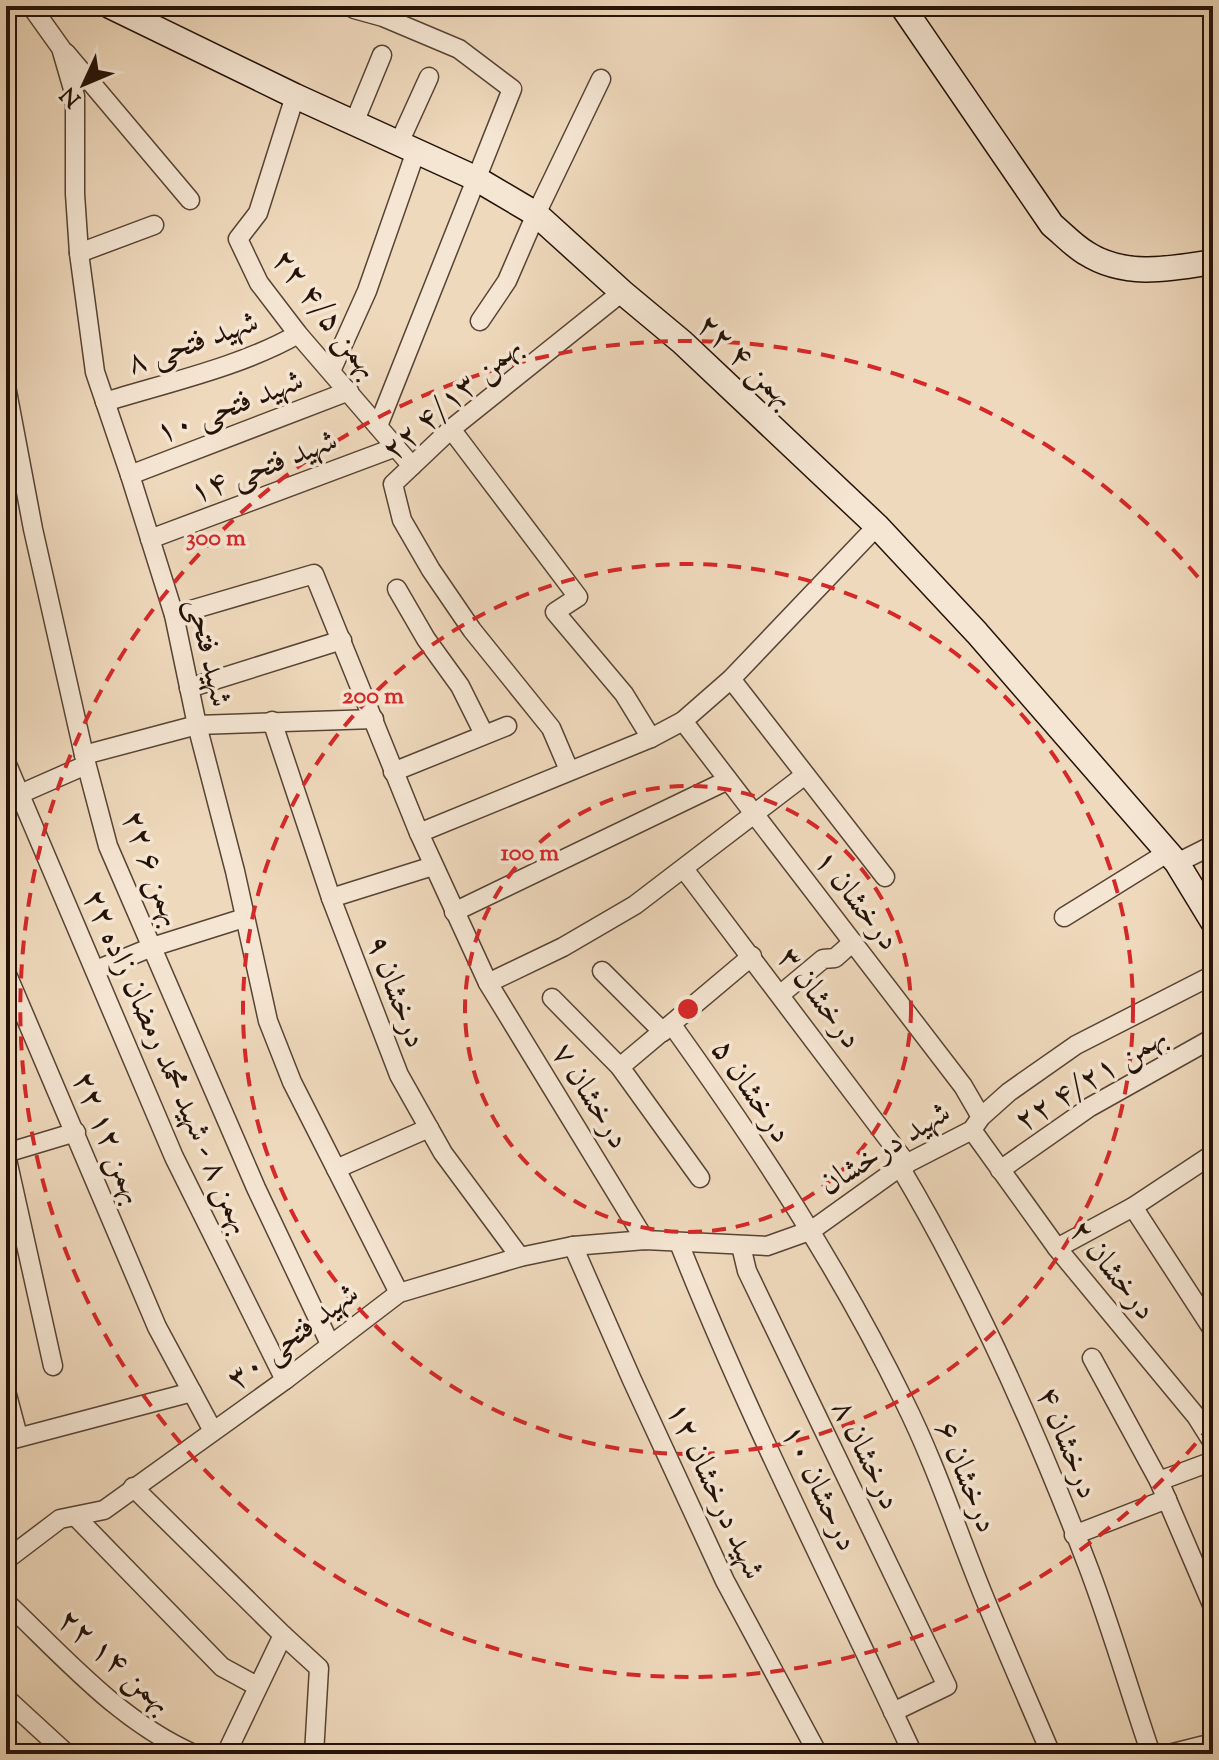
<svg xmlns="http://www.w3.org/2000/svg" width="1219" height="1760" font-family="'Sorts Mill Goudy',Amiri,serif">
<style>
.lines{fill:none;stroke-linecap:round;stroke-linejoin:round}
.street-casing{stroke:#574435;stroke-width:21}
.secondary-casing{stroke:#241208;stroke-width:27}
.street{stroke:#f5e6d3;stroke-width:18}
.secondary{stroke:#f5e6d3;stroke-width:24}
.ring{fill:none;stroke:#d62828;stroke-width:4;stroke-dasharray:14 10}
.labels{text-anchor:middle;stroke-width:7;stroke-linejoin:round;paint-order:stroke}
.street-label{font-size:32px;fill:#241208;stroke:#f5e6d3}
.centre{fill:#d62828;stroke:#f5e6d3;stroke-width:4}
.ring-label{font-size:24px;text-anchor:middle;font-weight:bold;fill:#d62828;stroke:#f5e6d3;stroke-width:7;stroke-linejoin:round;paint-order:stroke}
</style>
<rect width="100%" height="100%" fill="#efd9bc"/>
<filter id="stains"><feTurbulence type="fractalNoise" baseFrequency=".0025" numOctaves="4"/><feColorMatrix values="0 0 0 0 .2 0 0 0 0 .09 0 0 0 0 .02 0 0 0 .5 -.17"/></filter>
<radialGradient id="worn" r=".72"><stop offset=".6" stop-color="#630" stop-opacity="0"/><stop offset="1" stop-color="#630" stop-opacity=".3"/></radialGradient>
<g class="lines">
<defs>
<g id="street">
<path d="M31,6l30,42 14,48v98l4,59 16,119 35,103 44,140 23,110 38,146 33,150 24,61 107,211"/>
<path d="M354,9l29,8 76,32 53,40 -134,337"/>
<path d="M66,53l124,147"/>
<path d="M295,96l-37,117 -20,26 21,44 39,51 114,132"/>
<path d="M354,123l28,-68"/>
<path d="M399,143l30,-66"/>
<path d="M79,253l75,-28"/>
<path d="M480,321l27,-40 29,-67 65,-135"/>
<path d="M331,371l36,-80 49,-140"/>
<path d="M6,386l27,143 51,226 24,91 148,342 74,156"/>
<path d="M105,402c61,-19 138,-36 193,-68"/>
<path d="M451,429l127,168 -23,15 69,82 27,44"/>
<path d="M130,475l219,-84"/>
<path d="M150,539l246,-92"/>
<path d="M397,589l29,50 34,47 24,48"/>
<path d="M174,615l140,-41 105,259 69,150 157,257"/>
<path d="M731,679l154,198"/>
<path d="M189,688l153,-48"/>
<path d="M272,721l59,177 68,177 44,78 77,104"/>
<path d="M683,721l280,365 18,31"/>
<path d="M84,755l113,-30 177,-6"/>
<path d="M6,762l168,395 111,223"/>
<path d="M569,770l-18,-42 -79,-98 -41,-60 -29,-50 -9,-36 58,-55 171,-137"/>
<path d="M393,772l114,-46"/>
<path d="M20,794l66,-29"/>
<path d="M419,833l232,-95 32,-17 48,-42 146,-153"/>
<path d="M1177,863l36,-18"/>
<path d="M684,869l223,295"/>
<path d="M331,898l102,-32"/>
<path d="M454,912l274,-132"/>
<path d="M1064,917l103,-64"/>
<path d="M96,970l56,-23 92,-29"/>
<path d="M602,971l61,61"/>
<path d="M6,972l151,355 56,104"/>
<path d="M488,983l75,-36 72,-42 170,-130"/>
<path d="M781,994l42,-35 12,-1 18,-16"/>
<path d="M552,998l68,69 80,111"/>
<path d="M672,1025c86,120 167,243 232,376 31,62 52,127 78,191 22,54 46,108 69,162"/>
<path d="M620,1067l132,-111"/>
<path d="M972,1130l85,118 139,168 17,27"/>
<path d="M6,1153l70,-21"/>
<path d="M6,1155l47,211"/>
<path d="M900,1167c76,128 136,263 189,402 23,61 41,124 62,185"/>
<path d="M336,1169l93,-41"/>
<path d="M1000,1170l90,-63 123,-69"/>
<path d="M1133,1207l80,123"/>
<path d="M679,1243c69,174 155,341 234,511"/>
<path d="M573,1246l59,134 93,201 93,173"/>
<path d="M741,1246l6,25 200,415 -54,26"/>
<path d="M1057,1248l76,-41 80,-53"/>
<path d="M1092,1358l67,123 54,126"/>
<path d="M6,1391l12,45"/>
<path d="M6,1441l186,-49"/>
<path d="M1159,1481l54,-20"/>
<path d="M133,1487l150,148 36,33 -5,86"/>
<path d="M76,1517l146,150 35,19"/>
<path d="M1074,1535l93,-36"/>
<path d="M6,1560l54,-41 44,-9 181,-130 114,-87 121,-36 53,-11 72,-6 122,6 45,-16 88,-63 72,-37 9,-13 28,-25 67,-47 137,-70"/>
<path d="M6,1602c58,55 113,119 188,152"/>
<path d="M6,1698l61,56"/>
<path d="M226,1754l57,-119"/>
<path d="M1169,1754l44,-11"/>
</g>
<g id="secondary">
<path d="M110,6l185,90 180,82 61,36 86,78 60,50 195,184 100,107 200,230 36,59"/>
<path d="M902,6l150,219c11,9 22,21 34,28 39,25 84,16 127,9"/>
</g>
</defs>
<use href="#street" class="street-casing"/>
<use href="#secondary" class="secondary-casing"/>
<use href="#street" class="street"/>
<use href="#secondary" class="secondary"/>
</g>
<g class="ring">
<circle cx="688" cy="1009" r="223"/>
<circle cx="688" cy="1009" r="445"/>
<path d="M1211 1425A668 668 0 1 1 1211 593"/>
</g>
<g class="labels">
<g class="street-label">
<text transform="translate(327 313) rotate(52)" y="11">۲۲ بهمن ۴/۵</text>
<text transform="translate(192 341) rotate(-19)" y="11">شهید فتحی ۸</text>
<text transform="translate(747 360) rotate(43)" y="11">۲۲ بهمن ۴</text>
<text transform="translate(451 397) rotate(-41)" y="11">۲۲ بهمن ۴/۱۳</text>
<text transform="translate(229 405) rotate(-21)" y="11">شهید فتحی ۱۰</text>
<text transform="translate(263 465) rotate(-21)" y="11">شهید فتحی ۱۴</text>
<text transform="translate(211 652) rotate(77)" y="11">شهید فتحی</text>
<text transform="translate(154 868) rotate(69)" y="11">۲۲ بهمن ۶</text>
<text transform="translate(858 899) rotate(52)" y="11">درخشان ۱</text>
<text transform="translate(398 991) rotate(69)" y="11">درخشان ۹</text>
<text transform="translate(821 997) rotate(53)" y="11">درخشان ۳</text>
<text transform="translate(169 1061) rotate(66)" y="11">۲۲ بهمن ۸ - شهید محمد رمضان زاده</text>
<text transform="translate(1090 1077) rotate(-32)" y="11">۲۲ بهمن ۴/۲۱</text>
<text transform="translate(753 1090) rotate(56)" y="11">درخشان ۵</text>
<text transform="translate(592 1095) rotate(58)" y="11">درخشان ۷</text>
<text transform="translate(110 1137) rotate(67)" y="11">۲۲ بهمن ۱۲</text>
<text transform="translate(884 1147) rotate(-32)" y="11">شهید درخشان</text>
<text transform="translate(1114 1269) rotate(51)" y="11">درخشان ۲</text>
<text transform="translate(292 1335) rotate(-37)" y="11">شهید فتحی ۳۰</text>
<text transform="translate(1069 1442) rotate(68)" y="11">درخشان ۴</text>
<text transform="translate(868 1454) rotate(64)" y="11">درخشان ۸</text>
<text transform="translate(968 1476) rotate(68)" y="11">درخشان ۶</text>
<text transform="translate(821 1487) rotate(64)" y="11">درحشان ۱۰</text>
<text transform="translate(717 1490) rotate(65)" y="11">شهید درخشان ۱۲</text>
<text transform="translate(116 1660) rotate(41)" y="11">۲۲ بهمن ۱۴</text>
</g>
</g>
<circle cx="688" cy="1009" r="12" class="centre"/>
<g class="ring-label">
<text x="216" y="545">300 m</text>
<text x="373" y="703">200 m</text>
<text x="530" y="860">100 m</text>
</g>
<rect width="1219" height="1760" fill="none" stroke="#efd9bc" stroke-width="32"/>
<rect x="8" y="8" width="1203" height="1744" fill="none" stroke="#241208" stroke-width="4"/>
<rect x="16" y="16" width="1187" height="1728" fill="none" stroke="#241208" stroke-width="2"/>
<g transform="translate(84 84) rotate(226)" stroke="#f5e6d3" stroke-width="6" paint-order="stroke">
<path d="M0-6L14 30L0 20L-14 30Z" fill="#241208"/>
<text y="-12" font-size="22" font-weight="bold" text-anchor="middle" fill="#241208">N</text>
</g>
<rect width="100%" height="100%" filter="url(#stains)"/>
<rect width="100%" height="100%" fill="url(#worn)"/>
</svg>
